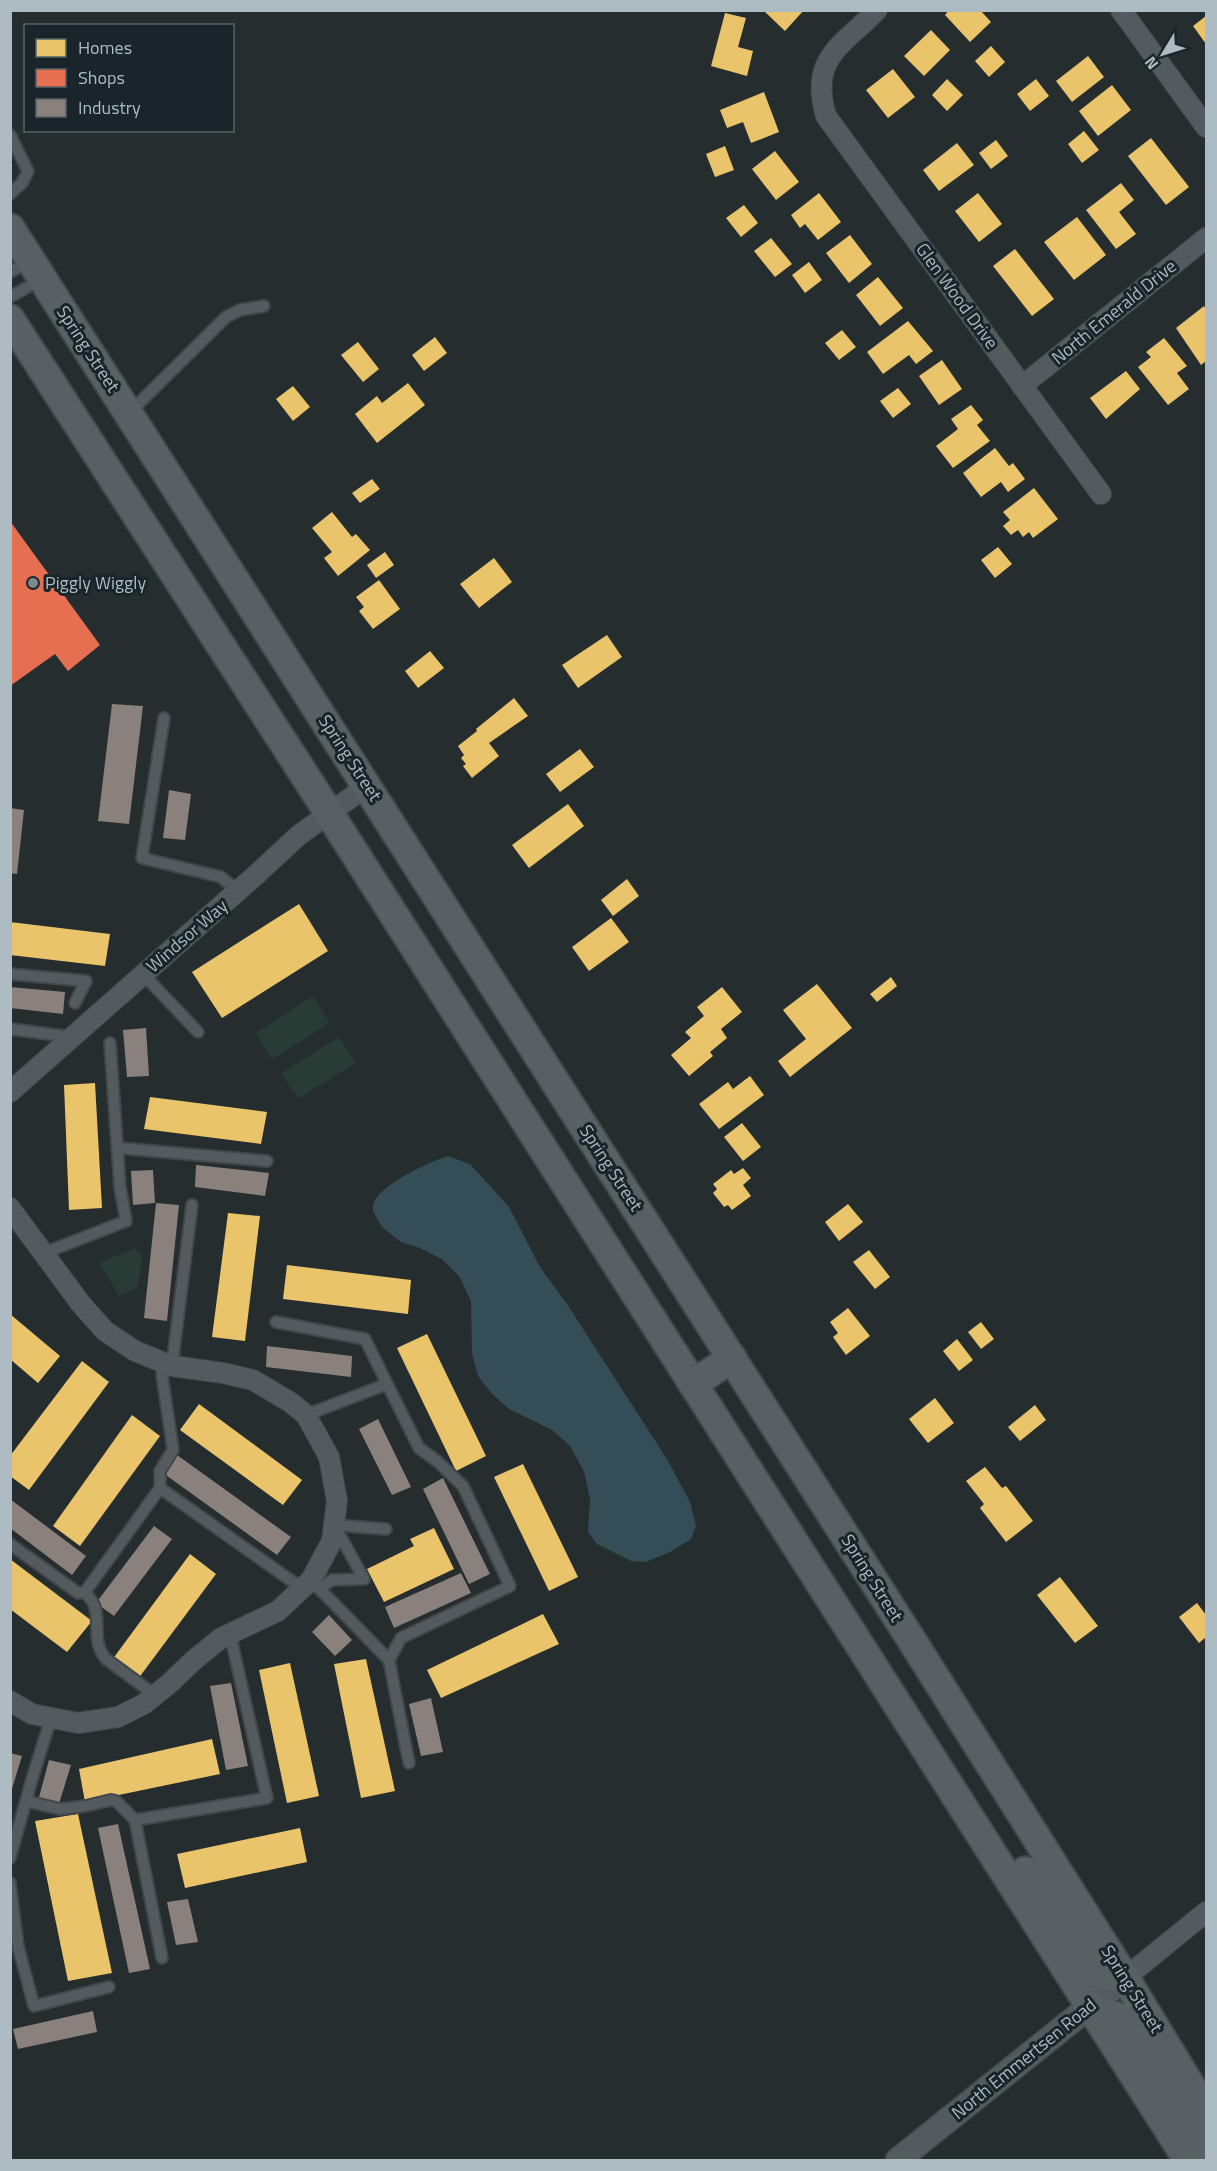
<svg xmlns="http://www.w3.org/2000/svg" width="1217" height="2171" font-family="'Titillium Web',sans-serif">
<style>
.green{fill:#283b35}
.water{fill:#344d57}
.homes{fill:#e9c46a}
.shops{fill:#e76f51}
.industry{fill:#8a817c}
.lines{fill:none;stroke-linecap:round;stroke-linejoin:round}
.service-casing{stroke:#42484a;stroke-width:14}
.minor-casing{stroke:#42484a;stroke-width:22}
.tertiary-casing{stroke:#42484a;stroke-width:27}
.secondary-casing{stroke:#42484a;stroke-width:32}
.service{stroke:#545b5e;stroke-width:10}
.minor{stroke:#545b5e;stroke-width:20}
.tertiary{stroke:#545b5e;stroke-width:24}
.secondary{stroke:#586063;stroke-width:28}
.poi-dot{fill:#7d898f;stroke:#19252a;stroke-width:2}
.labels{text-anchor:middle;stroke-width:6;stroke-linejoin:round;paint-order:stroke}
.street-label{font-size:18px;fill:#adbbc2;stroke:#19252a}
.poi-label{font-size:18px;fill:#adbbc2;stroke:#19252a;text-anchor:start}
</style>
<rect width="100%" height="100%" fill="#252d2f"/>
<g class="green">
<path d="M313,996l17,27 -58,36 -16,-26z"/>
<path d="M339,1037l17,26 -58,36 -17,-26z"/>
<path d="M135,1248l7,8 -4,31 -19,9 -19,-33z"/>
</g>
<path class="water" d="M448,1156l22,8 39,43 31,60 27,37 100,155 23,43 6,24 -5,13 -21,13 -24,10 -15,-1 -34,-17 -9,-12 2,-34 -6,-26 -14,-26 -18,-16 -43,-21 -17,-15 -14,-18 -6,-23 -1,-52 -12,-25 -16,-16 -23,-12 -19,-6 -19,-15 -9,-16c0,-3 0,-6 1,-9 9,-19 55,-40 74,-46z"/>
<g class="homes">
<path d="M763,10h41l-19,21z"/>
<path d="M949,10h31l11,12 -21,20 -25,-27z"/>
<path d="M725,13l21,5 -8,29 15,4 -6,25 -36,-10z"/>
<path d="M1206,16v28l-13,-18z"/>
<path d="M931,30l19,20 -26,26 -20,-20z"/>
<path d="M991,46l14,16 -16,15 -14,-16z"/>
<path d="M1088,56l16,21 -32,25 -16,-21z"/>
<path d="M893,69l22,28 -27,21 -22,-28z"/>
<path d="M947,79l16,16 -16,16 -15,-16z"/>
<path d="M1036,79l13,17 -19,15 -13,-17z"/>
<path d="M1112,85l19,25 -33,26 -19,-25z"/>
<path d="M764,92l15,40 -28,11 -8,-21 -16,6 -7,-18z"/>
<path d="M1084,131l15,19 -17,13 -14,-19z"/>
<path d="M1151,138l38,49 -23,18 -38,-49z"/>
<path d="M996,140l12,16 -17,13 -12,-16z"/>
<path d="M957,143l17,22 -35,26 -16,-21z"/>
<path d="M725,146l9,24 -19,7 -9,-23z"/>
<path d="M775,151l24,31 -23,18 -24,-31z"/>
<path d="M1121,183l13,17 -15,12 17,22 -20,15 -30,-39z"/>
<path d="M819,193l22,29 -23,18 -13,-16 -5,4 -9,-13z"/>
<path d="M978,193l24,31 -23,18 -24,-31z"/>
<path d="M744,205l14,18 -17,14 -15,-19z"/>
<path d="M1077,217l29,38 -32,25 -30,-38z"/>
<path d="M850,235l22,29 -23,19 -23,-30z"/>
<path d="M771,238l21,26 -17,13 -21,-26z"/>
<path d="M1015,249l39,50 -22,17 -39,-50z"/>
<path d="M809,262l13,18 -17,13 -13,-18z"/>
<path d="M878,277l25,31 -23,18 -24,-31z"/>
<path d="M1204,306l2,4v51l-5,4 -25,-37z"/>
<path d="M908,321l25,30 -17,13 -7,-9 -26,19 -16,-22z"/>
<path d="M842,330l14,17 -17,13 -14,-17z"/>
<path d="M435,337l12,16 -23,18 -12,-16z"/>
<path d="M1164,338l23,28 -10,7 12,16 -21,16 -30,-38 13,-10 -5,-5z"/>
<path d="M358,342l21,27 -16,13 -22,-27z"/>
<path d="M942,360l20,29 -23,16 -20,-29z"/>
<path d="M1126,371l14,18 -34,30 -16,-21z"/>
<path d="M408,383l17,22 -48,38 -22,-29 22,-18 5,7z"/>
<path d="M293,386l17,21 -17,14 -17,-22z"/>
<path d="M898,388l13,16 -18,14 -13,-17z"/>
<path d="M971,405l12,15 -6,5 13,16 -37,27 -17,-22 22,-17 -7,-10z"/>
<path d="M995,448l14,18 4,-3 12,16 -17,13 -7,-10 -20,15 -18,-24z"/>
<path d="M372,479l8,10 -20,14 -8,-10z"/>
<path d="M1034,488l24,31 -25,19 -4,-6 -6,5 -5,-7 -7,5 -8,-9 7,-6 -7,-8z"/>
<path d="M332,512l20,25 4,-3 14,16 -32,26 -14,-18 8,-6 -20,-24z"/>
<path d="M998,547l14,17 -17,14 -14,-18z"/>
<path d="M385,552l9,13 -18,13 -9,-13z"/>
<path d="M494,558l18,24 -33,26 -19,-24z"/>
<path d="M379,580l21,29 -27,20 -14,-18 5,-4 -8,-10z"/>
<path d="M607,635l15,22 -44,31 -16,-23z"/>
<path d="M430,651l14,17 -26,20 -13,-17z"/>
<path d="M514,698l14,18 -39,27 10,13 -27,22 -9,-12 3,-2 -5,-6 3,-3 -6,-9 19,-15 -1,-2z"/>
<path d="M580,749l14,18 -34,25 -14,-18z"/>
<path d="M568,804l16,22 -55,42 -17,-23z"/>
<path d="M627,879l12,17 -26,20 -12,-16z"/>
<path d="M299,904l29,47 -106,67 -30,-46z"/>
<path d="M611,918l18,24 -40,29 -17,-24z"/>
<path d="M10,922l100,12 -5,32 -95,-11z"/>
<path d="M891,977l6,9 -20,16 -7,-8z"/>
<path d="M817,984l35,44 -62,49 -12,-16 28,-22 -23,-29z"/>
<path d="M722,987l20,25 -21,17 6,9 -17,14 3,4 -24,20 -18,-21 20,-17 -6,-6 19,-16 -7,-9z"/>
<path d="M750,1076l14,19 -45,34 -20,-25 29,-22 5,7z"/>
<path d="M95,1083l7,125 -33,2 -5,-125z"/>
<path d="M150,1097l117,15 -6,32 -117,-15z"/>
<path d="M742,1123l19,24 -18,14 -19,-24z"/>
<path d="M743,1168l8,10 -8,7 8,11 -19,14 -4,-5 -4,2 -11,-14 4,-4 -4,-5 18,-14 3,4z"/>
<path d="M848,1204l15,18 -24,19 -14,-19z"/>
<path d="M228,1213l32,3 -15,125 -33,-4z"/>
<path d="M869,1250l21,27 -15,12 -22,-27z"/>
<path d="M287,1265l124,15 -3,34 -125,-15z"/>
<path d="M848,1308l22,28 -24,19 -13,-18 5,-4 -8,-11z"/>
<path d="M10,1314l50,42 -22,27 -28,-24z"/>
<path d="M981,1322l13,17 -13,10 -13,-17z"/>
<path d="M427,1334l59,122 -30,15 -59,-123z"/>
<path d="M957,1339l16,21 -14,11 -16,-20z"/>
<path d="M82,1361l27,21 -80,108 -19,-14v-20z"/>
<path d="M935,1398l19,25 -26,20 -19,-24z"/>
<path d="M199,1404l103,76 -19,25 -103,-75z"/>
<path d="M1035,1405l11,15 -26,21 -12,-14z"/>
<path d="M132,1415l28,21 -80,110 -27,-20z"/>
<path d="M523,1464l55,113 -29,14 -55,-114z"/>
<path d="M985,1467l17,21 4,-2 27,35 -27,21 -26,-34 4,-4 -18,-23z"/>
<path d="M434,1528l20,41 -70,33 -17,-33 47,-23 -4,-7z"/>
<path d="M190,1554l26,20 -78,105 -26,-19z"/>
<path d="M10,1559l82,62 -25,31 -57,-43z"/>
<path d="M1060,1577l38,49 -23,17 -38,-48z"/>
<path d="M1197,1603l9,12v22l-7,6 -20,-26z"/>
<path d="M543,1614l16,30 -118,54 -14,-28z"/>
<path d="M366,1659l29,132 -34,7 -27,-134z"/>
<path d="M290,1663l29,133 -32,7 -28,-133z"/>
<path d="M212,1739l8,35 -135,28 -6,-33z"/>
<path d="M78,1814l34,159 -44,8 -33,-160z"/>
<path d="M300,1828l7,34 -122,26 -8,-34z"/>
</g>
<path class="shops" d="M10,521l90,124 -32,26 -13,-17 -45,32z"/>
<g class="industry">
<path d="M112,704l31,2 -14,118 -31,-3z"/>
<path d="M169,790l22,4 -6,46 -22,-2z"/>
<path d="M10,808l14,2 -7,64 -7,-1z"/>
<path d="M10,987l55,5 -2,22 -53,-6z"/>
<path d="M146,1028l3,48 -22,1 -4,-47z"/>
<path d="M196,1165l73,8 -4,23 -70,-9z"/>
<path d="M153,1170l2,33 -22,2 -2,-34z"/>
<path d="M156,1203l23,2 -12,116 -23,-3z"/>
<path d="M267,1346l85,10 -1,21 -85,-10z"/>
<path d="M378,1419l33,68 -19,8 -33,-66z"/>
<path d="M177,1455l114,82 -14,18 -114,-82z"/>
<path d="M443,1478l47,96 -21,10 -46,-95z"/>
<path d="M10,1499l76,57 -14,19 -62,-47z"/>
<path d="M154,1526l18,13 -58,77 -18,-13z"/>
<path d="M461,1573l10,20 -77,35 -9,-21z"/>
<path d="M329,1615l23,25 -17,16 -23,-24z"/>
<path d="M231,1683l17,83 -22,4 -16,-84z"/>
<path d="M431,1698l12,54 -22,4 -12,-52z"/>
<path d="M10,1753l12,3 -11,36h-1z"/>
<path d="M49,1760l22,5 -13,42 -20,-6z"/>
<path d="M118,1824l32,145 -21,4 -31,-145z"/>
<path d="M188,1899l10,43 -22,3 -9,-43z"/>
<path d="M93,2011l4,21 -79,17 -5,-20z"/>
</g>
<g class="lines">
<defs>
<g id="service">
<path d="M10,135l18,36 -6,12 -12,11"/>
<path d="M10,272l21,-11"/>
<path d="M10,297l32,-18"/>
<path d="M129,413l97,-96 14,-7 24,-4"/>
<path d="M164,718l-22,140 79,19 17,14"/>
<path d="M10,974l76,7 -11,22"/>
<path d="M143,974l55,58"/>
<path d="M10,1029l62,8"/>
<path d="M118,1148l149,13"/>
<path d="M44,1253l82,-32 -6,-34 -10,-144"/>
<path d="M276,1322l89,17 54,109 18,13 26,25 47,100 -109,52 -12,22"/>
<path d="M172,1366l20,-161"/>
<path d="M306,1415l81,-31"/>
<path d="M160,1488v-17l13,-21 -11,-75 1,-13"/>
<path d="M334,1525l52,4"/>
<path d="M10,1544l68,49 7,-1 75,-104 143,101"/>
<path d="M311,1580l78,80 20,103"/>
<path d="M319,1589l13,-9 32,-1 -28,-51"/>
<path d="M85,1592c3,4 9,10 10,16 5,18 -3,35 11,51l49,36"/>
<path d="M26,1801l34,8 26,-3 25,-6 5,1 19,19"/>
<path d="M10,1858l22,-79 19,-61"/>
<path d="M10,1883l8,63 16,60 75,-19"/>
<path d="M162,1958l-27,-138 132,-22 -37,-164"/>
</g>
<g id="minor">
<path d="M877,10c-35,36 -68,48 -51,106l275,378"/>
<path d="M1121,10l85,117"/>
<path d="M1022,386l184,-148"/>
<path d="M10,1092l247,-218 42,-39 68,-49"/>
<path d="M10,1208l71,96 24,27 30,20 37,15 51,7 30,7 37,22 16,13 23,42 8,44 -5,40 -21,39 -33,31 -57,27 -27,22 -24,23 -26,21 -26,13 -40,6 -46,-9 -22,-13"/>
<path d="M1125,1978l81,-66"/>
</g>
<path id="tertiary" d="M898,2160l227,-182"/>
<g id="secondary">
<path d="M10,228l899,1408 216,342 81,133"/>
<path d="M10,319l319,494 859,1347"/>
<path d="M693,1384l39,-26"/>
<path d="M1025,1871l59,89 20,16 21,2"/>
<path d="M1088,2007l36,12 82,128"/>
</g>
</defs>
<use href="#service" class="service-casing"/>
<use href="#minor" class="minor-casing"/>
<use href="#tertiary" class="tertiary-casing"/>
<use href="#secondary" class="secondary-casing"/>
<use href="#service" class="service"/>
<use href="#minor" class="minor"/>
<use href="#tertiary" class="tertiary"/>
<use href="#secondary" class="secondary"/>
</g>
<circle class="poi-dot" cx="33" cy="583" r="6"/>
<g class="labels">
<g class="street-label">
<text transform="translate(957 296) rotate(54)" y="6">Glen Wood Drive</text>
<text transform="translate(1114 312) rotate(-39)" y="6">North Emerald Drive</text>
<text transform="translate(88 349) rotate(57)" y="6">Spring Street</text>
<text transform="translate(350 758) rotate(57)" y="6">Spring Street</text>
<text transform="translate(187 936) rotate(-41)" y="6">Windsor Way</text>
<text transform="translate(611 1168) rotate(57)" y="6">Spring Street</text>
<text transform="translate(872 1578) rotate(58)" y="6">Spring Street</text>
<text transform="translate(1132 1989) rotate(58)" y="6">Spring Street</text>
<text transform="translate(1024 2059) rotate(-39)" y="6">North Emmertsen Road</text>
</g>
<g class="poi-label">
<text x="45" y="589">Piggly Wiggly</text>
</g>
</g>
<rect width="1217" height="2171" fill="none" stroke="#adbbc2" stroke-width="24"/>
<rect x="24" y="24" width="210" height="108" fill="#19252a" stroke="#546167" stroke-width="1.5"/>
<rect x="36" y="39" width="30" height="18" fill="#e9c46a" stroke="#546167" stroke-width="1.5"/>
<text x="78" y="54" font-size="18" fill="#adbbc2">Homes</text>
<rect x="36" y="69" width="30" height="18" fill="#e76f51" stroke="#546167" stroke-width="1.5"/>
<text x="78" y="84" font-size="18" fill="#adbbc2">Shops</text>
<rect x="36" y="99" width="30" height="18" fill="#8a817c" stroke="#546167" stroke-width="1.5"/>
<text x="78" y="114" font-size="18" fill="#adbbc2">Industry</text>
<g transform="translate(1163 54) rotate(232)" stroke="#19252a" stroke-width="4.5" paint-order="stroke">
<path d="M0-4.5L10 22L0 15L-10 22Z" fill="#adbbc2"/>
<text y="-9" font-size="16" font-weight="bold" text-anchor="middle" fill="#adbbc2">N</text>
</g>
</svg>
